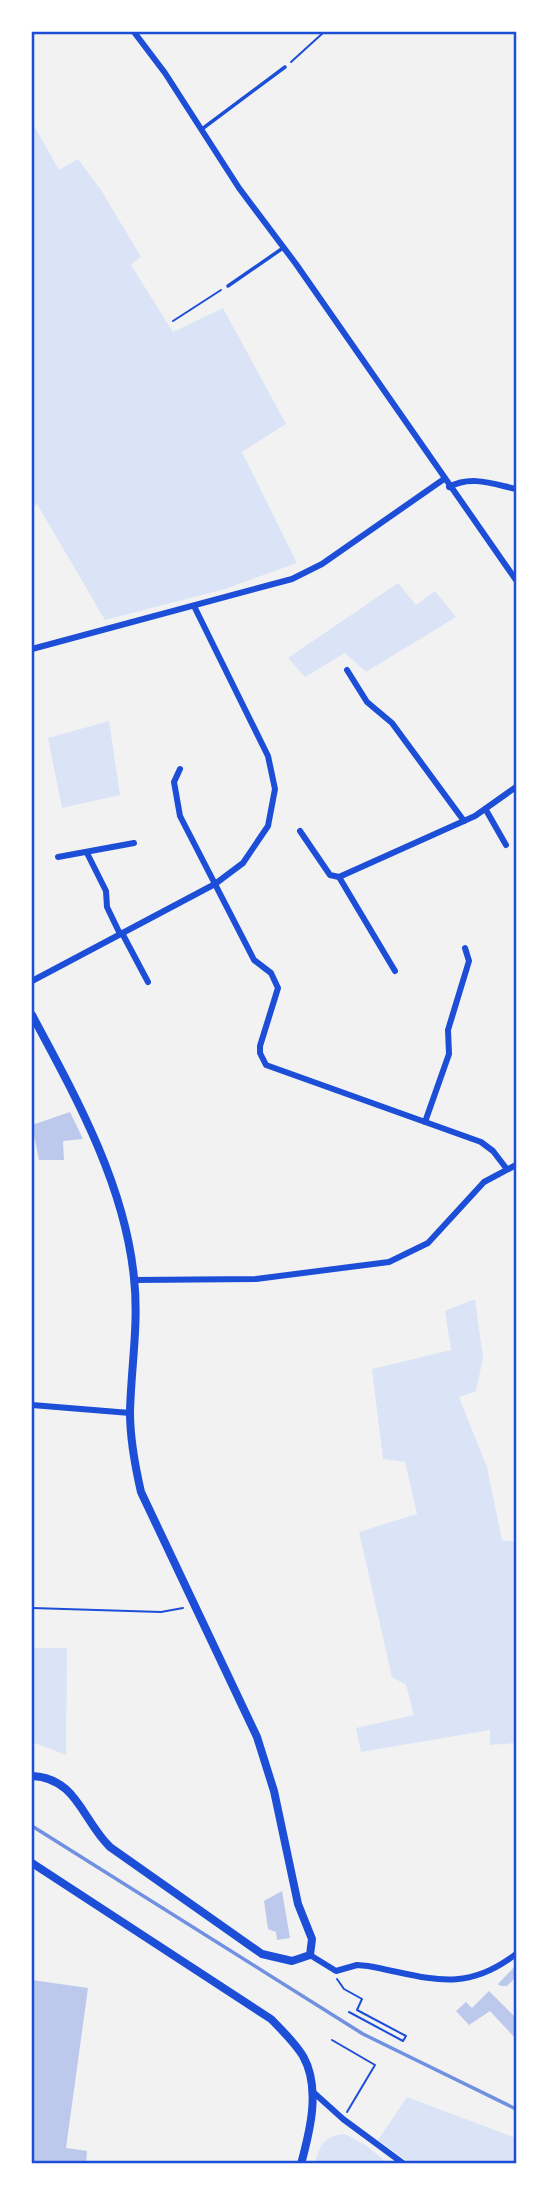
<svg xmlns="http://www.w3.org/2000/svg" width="548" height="2195" font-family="Arial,sans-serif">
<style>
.green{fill:#dbe4f7}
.building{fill:#bdc9ec}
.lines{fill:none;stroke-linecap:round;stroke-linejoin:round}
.path{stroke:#1d4ed8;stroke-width:2}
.service{stroke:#1d4ed8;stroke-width:3.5}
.minor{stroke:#1d4ed8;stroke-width:6}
.tertiary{stroke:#1d4ed8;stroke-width:8}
.rail{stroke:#7290e2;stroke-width:3.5}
.neatline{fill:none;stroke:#1d4ed8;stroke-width:2.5}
</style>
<rect width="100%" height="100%" fill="#f2f2f2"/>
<g class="green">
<path d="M32,122l27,48 19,-11 23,31 40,67 -10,8 42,67 50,-24 63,116 -44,28 55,111 -72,26 -120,31 -68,-116 -5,4z"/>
<path d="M398,583l18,22 19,-14 21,26 -90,55 -21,-19 -40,24 -17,-19z"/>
<path d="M109,721l11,74 -58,13 -14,-70z"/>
<path d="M475,1299l8,59 -7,33 -17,6 28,70 15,73 14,2v201l-26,2v-15l-129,22 -5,-24 58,-13 -8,-30 -14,-8 -33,-145 58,-18 -12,-52 -22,-3 -11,-90 79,-19 -6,-39z"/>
<path d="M32,1648h35l-1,107 -34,-13z"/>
<path d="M407,2097l109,41v25h-106l-32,-23z"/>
<path d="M345,2134l22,12 20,17h-72c5,-19 9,-27 30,-29z"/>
</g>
<g class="building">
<path d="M70,1112l13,27 -20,2 1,19h-25l-7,-35z"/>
<path d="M282,1891l8,47 -13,2 -1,-8 -8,-3 -4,-28z"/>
<path d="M516,1965v12l-9,9h-6l-3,-2z"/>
<path d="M32,1980l56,8 -22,160 21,3 -1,13h-54z"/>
<path d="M489,1991l27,27v21l-26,-28 -21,14 -13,-14 10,-9 6,6z"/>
</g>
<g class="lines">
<g class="path">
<path d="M291,62l33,-30"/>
<path d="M173,321l48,-31"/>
<path d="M32,1608l129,4 22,-4"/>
<path d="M337,1979l7,10 18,10 -5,11 49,26 -3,5 -54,-29"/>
<path d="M332,2040l43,25 -28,47"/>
</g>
<g class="service">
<path d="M202,129l83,-62"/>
<path d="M228,286l55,-38"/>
</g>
<g class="minor">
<path d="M134,32l31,41 74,115 57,76 220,316"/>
<path d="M449,487c22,-12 44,-3 67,2"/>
<path d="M32,649l260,-70 30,-15 122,-85"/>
<path d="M347,670l20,32 25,21 72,98"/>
<path d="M180,769l-6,13 6,34 74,144 17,13 7,15 -18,58v7l6,12 215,77 12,9 13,17"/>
<path d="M486,810l20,35"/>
<path d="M300,831l30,44 9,2 56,94"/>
<path d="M87,853l19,38 1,16 13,27"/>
<path d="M58,857l76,-14"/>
<path d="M339,877l136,-61 41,-29"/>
<path d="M122,933l26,49"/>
<path d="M32,981l183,-97 28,-21 25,-37 7,-37 -7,-33 -74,-150"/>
<path d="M425,1122l24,-68 -1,-24 21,-69 -4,-13"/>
<path d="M134,1280l122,-1 133,-17 39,-19 56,-61 32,-17"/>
<path d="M32,1405l98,8"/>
<path d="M310,1955l26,16 21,-6 11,1c60,11 95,29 148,-12"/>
<path d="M312,2091l31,28 61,45"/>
</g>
<g class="tertiary">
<path d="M32,1015c44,82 93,170 102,263 5,45 -3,90 -4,134 0,27 5,54 11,80l116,245 17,54 24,113 14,35 -2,16 -18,6 -30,-7 -152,-107c-28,-27 -33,-69 -78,-71"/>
<path d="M32,1863l239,156c11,11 24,24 32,37 18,32 7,75 -2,108"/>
</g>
<path class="rail" d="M32,1826l331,208 153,75"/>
</g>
<rect width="548" height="2195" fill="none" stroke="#ffffff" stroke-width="66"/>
<rect x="33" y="33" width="482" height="2129" class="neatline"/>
</svg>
